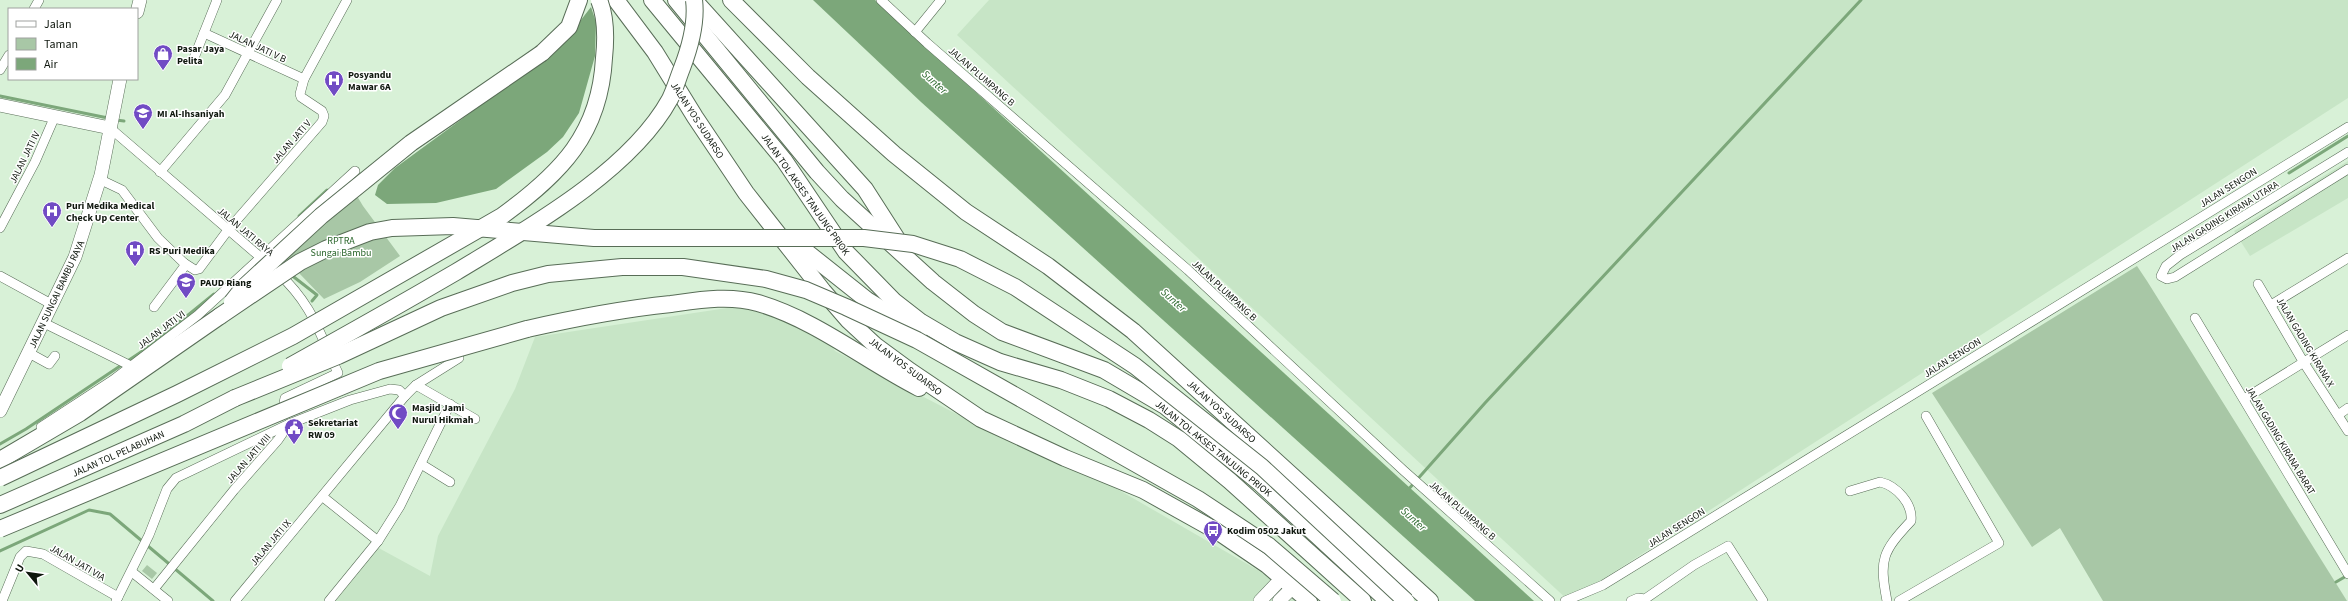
<svg xmlns="http://www.w3.org/2000/svg" width="2348" height="601" font-family="'Source Sans 3',sans-serif">
<style>
.built{fill:#c7e5c6}
.green{fill:#a8c7a6}
.water{fill:#7ca77a}
.lines{fill:none;stroke-linecap:round;stroke-linejoin:round}
.stream{stroke:#7ca77a;stroke-width:3}
.street-casing{stroke:#586d57;stroke-width:10}
.secondary-casing{stroke:#586d57;stroke-width:14}
.highway-casing{stroke:#586d57;stroke-width:18}
.street{stroke:#fff;stroke-width:9}
.secondary{stroke:#fff;stroke-width:13}
.highway{stroke:#fff;stroke-width:16}
.highway-bridge-casing{stroke:#586d57;stroke-width:18;stroke-linecap:butt}
.highway-bridge{stroke:#fff;stroke-width:16}
.labels{text-anchor:middle;stroke-width:3;stroke-linejoin:round;paint-order:stroke}
.street-label{font-size:10px;fill:#0f170e;stroke:#fff}
.poi-label{font-size:10px;font-weight:bold;fill:#0f170e;stroke:#fff;text-anchor:start}
.park-label{font-size:10px;fill:#29652a;stroke:#fff}
.water-label{font-size:11px;font-style:italic;fill:#29662a;stroke:#fff}
</style>
<rect width="100%" height="100%" fill="#d8f1d7"/>
<g class="built">
<path d="M989,0h1359v98l-779,503 -612,-566z"/>
<path d="M2348,161v37l-98,58 -16,-25z"/>
<path d="M747,305l78,29 10,17 135,70 95,38 224,129 15,13h-974l45,-55 55,30 8,-40 77,-147 20,-52z"/>
</g>
<g class="green">
<path d="M351,186l12,20 37,50 -40,26 -36,17 -50,-52z"/>
<path d="M2137,266l10,15 200,320h-244l-43,-73 -28,19 -100,-154z"/>
<path d="M147,565l10,8 -5,6 -10,-8z"/>
</g>
<g class="water">
<path d="M813,0h62l659,601h-59l-554,-499z"/>
<path d="M591,7l5,15 -1,34 -16,57 -16,24 -16,15 -51,37 -60,14 -49,1 -12,-9 3,-10 17,-17 165,-121z"/>
</g>
<g class="lines">
<g class="stream">
<path d="M0,96l108,22"/>
<path d="M116,120l8,1"/>
<path d="M2289,173l59,-37"/>
<path d="M299,216l28,-26"/>
<path d="M290,274l27,21 -5,6"/>
<path d="M0,444l26,-15 124,-83 64,-52"/>
<path d="M1407,491l78,-88 376,-403"/>
<path d="M0,551l89,-41 21,4 103,87"/>
<path d="M2336,582l12,-7"/>
</g>
<defs>
<g id="street">
<path d="M881,0l46,43 261,227 215,200 147,131"/>
<path d="M34,9l5,-9"/>
<path d="M915,32l26,-32"/>
<path d="M204,33l100,46"/>
<path d="M194,58l23,-58"/>
<path d="M0,70l9,-15"/>
<path d="M110,128l156,134"/>
<path d="M2348,152l-168,103 -14,11 -5,10 6,3 8,-2 173,-108"/>
<path d="M160,172l65,-77 52,-95"/>
<path d="M99,179l23,11 36,48 26,25v4l-30,40"/>
<path d="M0,228l35,-66 20,-46"/>
<path d="M184,263l11,7 4,-1 29,-39 94,-108 2,-6 -2,-5 -21,-14 -1,-3 4,-15 43,-79"/>
<path d="M278,273c35,32 41,60 60,100l-53,25 -1,5 2,10"/>
<path d="M0,276l53,29"/>
<path d="M2258,284l46,79 44,68"/>
<path d="M2271,305l77,-47"/>
<path d="M2195,318l153,256"/>
<path d="M44,323l87,43"/>
<path d="M29,353l20,11 6,-8"/>
<path d="M416,385l59,34"/>
<path d="M405,396l11,-11 43,-27"/>
<path d="M2244,399l104,-64"/>
<path d="M2338,415l10,-7"/>
<path d="M41,427l72,-47 85,-65 157,-144"/>
<path d="M421,464l29,18"/>
<path d="M1850,491l30,-9c17,4 33,22 31,39 -29,31 -32,38 -24,80"/>
<path d="M323,497l55,44"/>
<path d="M132,572l36,29"/>
<path d="M154,589l80,-99 44,-50 11,-16"/>
<path d="M2,601l18,-44 6,-6 17,3 75,43"/>
<path d="M116,601l33,-66 18,-46 9,-11 113,-54 61,-24 40,-11 9,1 6,6 -170,205"/>
<path d="M329,601l49,-60 22,-35 50,-102"/>
<path d="M1565,601l38,-16 745,-458"/>
<path d="M1631,601l7,-3 7,1 49,-34 34,-19 35,55"/>
<path d="M1899,601l100,-58 -73,-127"/>
</g>
<g id="secondary">
<path d="M137,12l3,-12"/>
<path d="M0,105l110,23"/>
<path d="M0,411l75,-154 26,-82 19,-96"/>
<path d="M1260,601l22,-23"/>
<path d="M1279,601l14,-14"/>
</g>
<g id="highway">
<path d="M616,0l39,52 40,65 51,76 77,98 26,30 27,25 34,25 71,48 84,39 78,32 77,43 47,32 42,36"/>
<path d="M652,0l132,160 62,92 48,49 27,21 34,20 45,20 61,18 48,19 40,21 30,19 51,42 133,120"/>
<path d="M676,0l141,172 25,27 91,83 41,32 28,18 102,38 61,36 95,77 128,118"/>
<path d="M694,0l171,189 34,53"/>
<path d="M731,0l77,77 86,77 72,58 82,54 85,65 297,270"/>
<path d="M542,53l27,-26 10,-27"/>
<path d="M794,242l73,58 52,32"/>
<path d="M527,329c48,-11 95,-20 144,-25 29,-4 58,-9 87,-1 58,17 108,58 161,85"/>
<path d="M0,460l80,-47 140,-97"/>
<path d="M0,505l184,-81 51,-26"/>
</g>
</defs>
<use href="#street" class="street-casing"/>
<use href="#secondary" class="secondary-casing"/>
<use href="#highway" class="highway-casing"/>
<use href="#street" class="street"/>
<use href="#secondary" class="secondary"/>
<use href="#highway" class="highway"/>
<defs>
<g id="highway-bridge">
<path d="M232,302l11,-14 78,-72 90,-73 131,-90"/>
<path d="M220,316l80,-54 26,-13 44,-17 22,-4 61,-2 141,12h270l49,6 47,15 55,28 120,79 127,101 144,134"/>
<path d="M290,366c56,-31 111,-62 166,-94 69,-42 174,-100 214,-173 5,-10 8,-21 12,-31 8,-21 15,-45 12,-68"/>
<path d="M235,398l103,-42 103,-48 71,-25 36,-9 74,-7h61l83,12 40,11 40,17 71,33 281,159 71,47 64,55"/>
<path d="M0,478l177,-84 116,-58 209,-120c59,-43 98,-82 102,-158 2,-19 2,-41 -5,-58"/>
<path d="M0,529l379,-158 148,-42"/>
</g>
</defs>
<use href="#highway-bridge" class="highway-bridge-casing"/>
<use href="#highway-bridge" class="highway-bridge"/>
</g>
<defs>
<symbol id="shop-pin" viewBox="-11 -11 22 30"><path d="M0 17L-7.5 6A9.5 9.5 0 1 1 7.5 6Z" fill="#714bc4" stroke="#fff"/><path d="M-5-2.5h2.3a2.7 3.5 0 0 1 5.4 0H5L5.5 6h-11ZM-1.5-2.5h3a1.5 2.3 0 0 0-3 0Z" fill="#fff"/></symbol>
<symbol id="hospital-pin" viewBox="-11 -11 22 30"><path d="M0 17L-7.5 6A9.5 9.5 0 1 1 7.5 6Z" fill="#714bc4" stroke="#fff"/><path d="M-5-5h3v3.5h4V-5h3V5h-3V1.5h-4V5h-3Z" fill="#fff"/></symbol>
<symbol id="school-pin" viewBox="-11 -11 22 30"><path d="M0 17L-7.5 6A9.5 9.5 0 1 1 7.5 6Z" fill="#714bc4" stroke="#fff"/><path d="M0-5L7-2L0 1L-7-2ZM-4 1L0 2.5L4 1V4Q0 6-4 4Z" fill="#fff"/></symbol>
<symbol id="mosque-pin" viewBox="-11 -11 22 30"><path d="M0 17L-7.5 6A9.5 9.5 0 1 1 7.5 6Z" fill="#714bc4" stroke="#fff"/><path d="M3.5-4.9A6 6 0 1 0 3.5 4.9A5 5 0 1 1 3.5-4.9Z" fill="#fff"/></symbol>
<symbol id="civic-pin" viewBox="-11 -11 22 30"><path d="M0 17L-7.5 6A9.5 9.5 0 1 1 7.5 6Z" fill="#714bc4" stroke="#fff"/><path d="M-.6-6.5H3V-4.5H.6V-3L4-1V1h2V6H-6V1h2V-1L-.6-3ZM-1.2 2.5V6h2.4V2.5Z" fill="#fff"/></symbol>
<symbol id="bus-pin" viewBox="-11 -11 22 30"><path d="M0 17L-7.5 6A9.5 9.5 0 1 1 7.5 6Z" fill="#714bc4" stroke="#fff"/><path d="M-5-6H5V4H4V6H2V4H-2V6H-4V4H-5ZM-3.5-4V0h7V-4ZM-3.5 1.2v1.5H-2V1.2ZM2 1.2v1.5H3.5V1.2Z" fill="#fff"/></symbol>
</defs>
<g fill-rule="evenodd">
<use href="#shop-pin" x="152" y="43" width="22" height="30"/>
<use href="#hospital-pin" x="323" y="69" width="22" height="30"/>
<use href="#school-pin" x="132" y="102" width="22" height="30"/>
<use href="#hospital-pin" x="41" y="200" width="22" height="30"/>
<use href="#hospital-pin" x="124" y="239" width="22" height="30"/>
<use href="#school-pin" x="175" y="271" width="22" height="30"/>
<use href="#mosque-pin" x="387" y="402" width="22" height="30"/>
<use href="#civic-pin" x="283" y="417" width="22" height="30"/>
<use href="#bus-pin" x="1202" y="519" width="22" height="30"/>
</g>
<g class="labels">
<g class="street-label">
<text transform="translate(258 46) rotate(25)" y="4">JALAN JATI V B</text>
<text transform="translate(982 76) rotate(41)" y="4">JALAN PLUMPANG B</text>
<text transform="translate(698 120) rotate(57)" y="4">JALAN YOS SUDARSO</text>
<text transform="translate(291 141) rotate(-49)" y="4">JALAN JATI V</text>
<text transform="translate(24 157) rotate(-64)" y="4">JALAN JATI IV</text>
<text transform="translate(2228 187) rotate(-32)" y="4">JALAN SENGON</text>
<text transform="translate(806 194) rotate(55)" y="4">JALAN TOL AKSES TANJUNG PRIOK</text>
<text transform="translate(2224 216) rotate(-32)" y="4">JALAN GADING KIRANA UTARA</text>
<text transform="translate(246 231) rotate(40)" y="4">JALAN JATI RAYA</text>
<text transform="translate(1225 290) rotate(43)" y="4">JALAN PLUMPANG B</text>
<text transform="translate(56 294) rotate(-65)" y="4">JALAN SUNGAI BAMBU RAYA</text>
<text transform="translate(161 329) rotate(-37)" y="4">JALAN JATI VI</text>
<text transform="translate(2306 342) rotate(59)" y="4">JALAN GADING KIRANA X</text>
<text transform="translate(1952 357) rotate(-32)" y="4">JALAN SENGON</text>
<text transform="translate(906 366) rotate(37)" y="4">JALAN YOS SUDARSO</text>
<text transform="translate(1222 411) rotate(42)" y="4">JALAN YOS SUDARSO</text>
<text transform="translate(2281 440) rotate(59)" y="4">JALAN GADING KIRANA BARAT</text>
<text transform="translate(1214 448) rotate(39)" y="4">JALAN TOL AKSES TANJUNG PRIOK</text>
<text transform="translate(118 453) rotate(-24)" y="4">JALAN TOL PELABUHAN</text>
<text transform="translate(248 458) rotate(-49)" y="4">JALAN JATI VIII</text>
<text transform="translate(1463 510) rotate(41)" y="4">JALAN PLUMPANG B</text>
<text transform="translate(1676 527) rotate(-32)" y="4">JALAN SENGON</text>
<text transform="translate(270 542) rotate(-50)" y="4">JALAN JATI IX</text>
<text transform="translate(78 562) rotate(30)" y="4">JALAN JATI VIA</text>
</g>
<g class="poi-label">
<text x="177" y="52">Pasar Jaya<tspan x="177" dy="12">Pelita</tspan></text>
<text x="348" y="78">Posyandu<tspan x="348" dy="12">Mawar 6A</tspan></text>
<text x="157" y="117">MI Al-Ihsaniyah</text>
<text x="66" y="209">Puri Medika Medical<tspan x="66" dy="12">Check Up Center</tspan></text>
<text x="149" y="254">RS Puri Medika</text>
<text x="200" y="286">PAUD Riang</text>
<text x="412" y="411">Masjid Jami<tspan x="412" dy="12">Nurul Hikmah</tspan></text>
<text x="308" y="426">Sekretariat<tspan x="308" dy="12">RW 09</tspan></text>
<text x="1227" y="534">Kodim 0502 Jakut</text>
</g>
<g class="park-label">
<text x="341" y="244">RPTRA<tspan x="341" dy="12">Sungai Bambu</tspan></text>
</g>
<g class="water-label">
<text transform="translate(935 82) rotate(42)" y="4">Sunter</text>
<text transform="translate(1174 300) rotate(42)" y="4">Sunter</text>
<text transform="translate(1414 519) rotate(42)" y="4">Sunter</text>
</g>
</g>
<rect x="8" y="8" width="130" height="72" fill="#ffffff" stroke="#9fa29f"/>
<rect x="16" y="21" width="20" height="6" fill="#ffffff" stroke="#9fa29f"/>
<text x="44" y="28" font-size="12" fill="#0f170e">Jalan</text>
<rect x="16" y="38" width="20" height="12" fill="#a8c7a6" stroke="#9fa29f"/>
<text x="44" y="48" font-size="12" fill="#0f170e">Taman</text>
<rect x="16" y="58" width="20" height="12" fill="#7ca77a" stroke="#9fa29f"/>
<text x="44" y="68" font-size="12" fill="#0f170e">Air</text>
<g transform="translate(28 573) rotate(299)" stroke="#ffffff" stroke-width="3" paint-order="stroke">
<path d="M0-3L7 15L0 10L-7 15Z" fill="#0f170e"/>
<text y="-6" font-size="11" font-weight="bold" text-anchor="middle" fill="#0f170e">U</text>
</g>
</svg>
